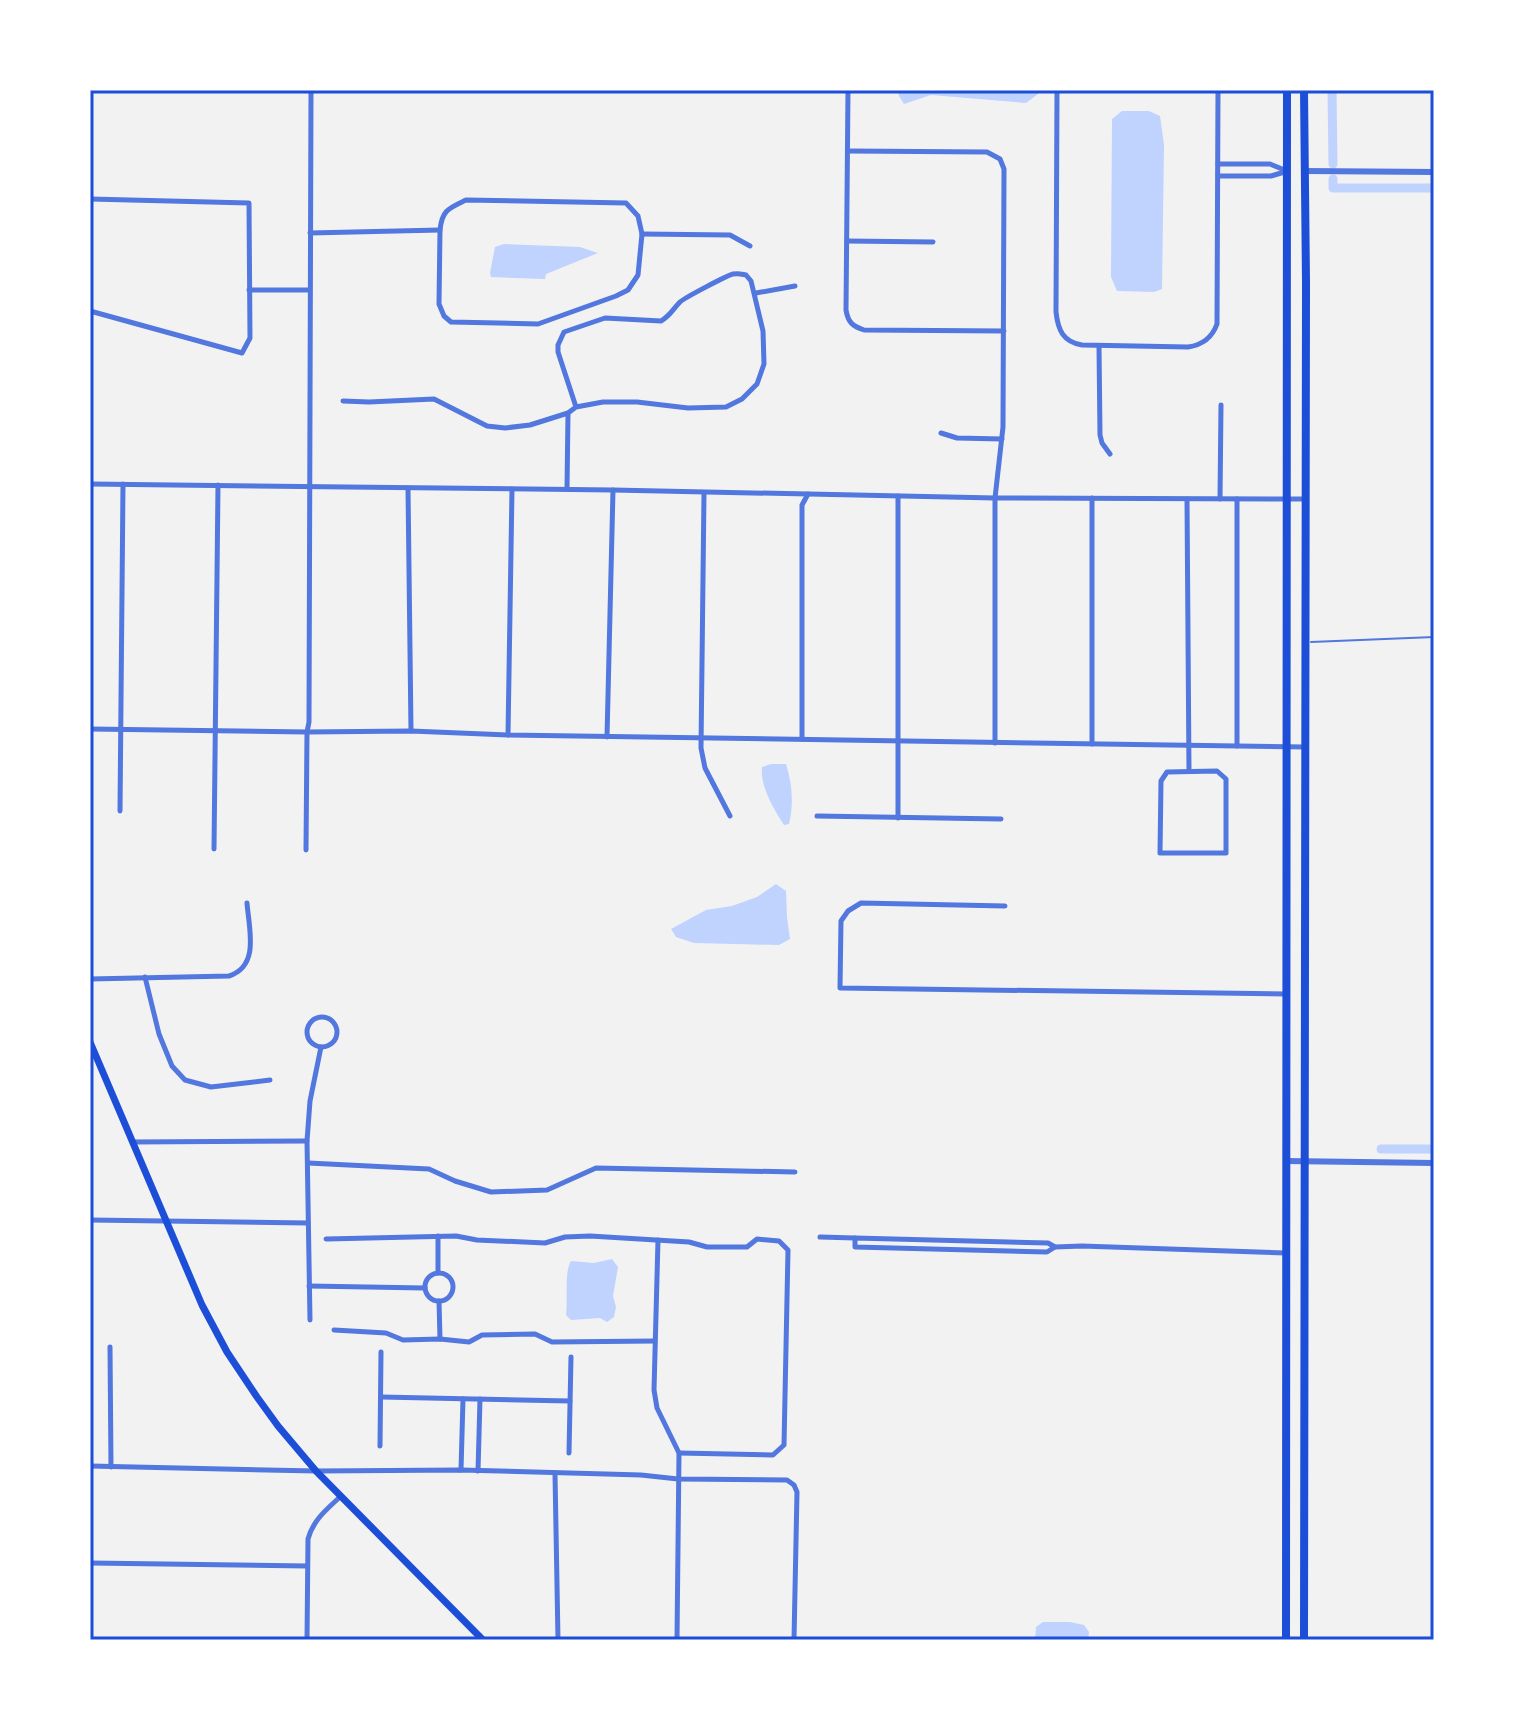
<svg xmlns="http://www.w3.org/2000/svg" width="1524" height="1730" font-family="Lato,sans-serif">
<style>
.water{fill:#bfd3fe}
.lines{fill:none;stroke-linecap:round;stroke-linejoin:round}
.canal{stroke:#bfd3fe;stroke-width:9}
.service{stroke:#5277de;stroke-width:2}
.minor{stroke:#5277de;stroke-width:5}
.tertiary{stroke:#5277de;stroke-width:6}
.secondary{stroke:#1d4ed8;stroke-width:7}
.primary{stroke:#1d4ed8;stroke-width:8}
.neatline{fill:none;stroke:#1d4ed8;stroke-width:3}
</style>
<rect width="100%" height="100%" fill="#f2f2f2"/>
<g class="water">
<path d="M898,90h140v4l-12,9 -95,-8 -27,9 -5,-8z"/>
<path d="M1122,111h27l11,5 4,29 -2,144 -8,3 -37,-1 -6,-14 1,-158z"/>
<path d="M504,244l76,3 18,6 -52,21 -1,5 -54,-2 -1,-4 5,-26z"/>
<path d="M771,764h15c6,19 8,40 3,60l-5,1c-11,-17 -24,-39 -22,-58z"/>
<path d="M776,884l10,7 1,27 3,21 -11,6 -85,-2 -18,-6 -5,-8 35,-19 26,-4 25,-9z"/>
<path d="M612,1259l6,8 -5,29 3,11 -2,10 -7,5 -7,-4 -29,2 -5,-5c2,-16 -2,-43 5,-54l23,2z"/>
<path d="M1043,1622h27l14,3 5,7 -1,8h-53l1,-13z"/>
</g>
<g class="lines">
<g class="canal">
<path d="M1332,90l1,74"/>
<path d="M1333,179v9h101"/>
<path d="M1381,1149h53"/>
</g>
<path class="service" d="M1311,642l123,-5"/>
<g class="minor">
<path d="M848,90l-2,220c2,12 6,16 18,20l140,1"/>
<path d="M1057,90l-1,222c2,18 7,30 26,33l106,2c14,-2 24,-9 29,-23l1,-234"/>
<path d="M848,151l139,1 13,7 4,10 -1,258 -8,71v245"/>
<path d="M1218,164h52l17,7"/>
<path d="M1218,176h53l17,-5"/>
<path d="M90,199l159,4 1,135 -8,15 -152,-42"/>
<path d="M466,200l160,3 12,13 4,18 -4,41 -10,15 -12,6 -78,28 -87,-2 -7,-6 -5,-12 1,-74c2,-20 9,-22 26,-30z"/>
<path d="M310,233l130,-3"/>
<path d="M642,234l88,1 20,11"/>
<path d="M847,241l86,1"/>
<path d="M249,290h60"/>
<path d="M756,293l39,-7"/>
<path d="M1099,346l1,89 2,8 8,11"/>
<path d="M343,401l26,1 65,-3 53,27 18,2 25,-3 38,-12 8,-6 27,-5h34l51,6 38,-1 16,-8 15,-15 7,-20 -1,-33 -12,-50 -5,-6c-5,-1 -7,-2 -13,-1 -5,1 -49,24 -53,28 -7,7 -10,14 -19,19l-56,-3 -41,14 -6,13v7l18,55"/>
<path d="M941,433l16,5 45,1"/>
<path d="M90,484l523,6 382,8 310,1"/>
<path d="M408,488l3,243"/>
<path d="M567,489l1,-76"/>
<path d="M704,493l-3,255 4,20 25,48"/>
<path d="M1092,498v246"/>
<path d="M1187,499l2,272"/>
<path d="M1220,499l1,-94"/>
<path d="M90,729l217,3 104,-1 97,4 797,12"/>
<path d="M508,735l4,-246"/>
<path d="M607,737l6,-247"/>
<path d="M802,739v-234l6,-11"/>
<path d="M1237,746v-247"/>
<path d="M1217,771l9,8v74h-66l1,-72 6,-9z"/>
<path d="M120,811l3,-327"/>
<path d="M817,816l184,3"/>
<path d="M898,818v-322"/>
<path d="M214,849l4,-364"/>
<path d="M306,850l1,-118 2,-10 2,-632"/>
<path d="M1005,906l-144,-3 -13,8 -7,10 -1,67 446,6"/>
<path d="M145,977l14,57 13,32 13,14 26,7 59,-7"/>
<path d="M90,979l139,-3c31,-10 20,-47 18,-73"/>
<circle cx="322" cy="1032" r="15"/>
<path d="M132,1142l175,-1"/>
<path d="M308,1163l121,6 26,12 36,11 56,-2 49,-22 199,4"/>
<path d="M90,1220l218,3"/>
<path d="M820,1237l35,1"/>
<path d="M855,1238l193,5 7,4 -8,5 -192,-5z"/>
<path d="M326,1239l130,-3 21,4 68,3 20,-6 25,-1 99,6 18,5h40l10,-8 22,2 9,9 -4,195 -11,10 -94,-2"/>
<path d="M658,1240l-4,150 3,18 22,45 -2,187"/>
<path d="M1055,1247l27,-1 204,7"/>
<path d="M438,1273v-37"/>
<circle cx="439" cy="1287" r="14"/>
<path d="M309,1286l116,2"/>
<path d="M439,1301l1,38"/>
<path d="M310,1320l-3,-179 3,-40 11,-54"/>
<path d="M334,1330l52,3 17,7 37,-1 29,3 13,-7 53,-1 17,8 103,-1"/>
<path d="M110,1347l1,120"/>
<path d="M381,1397l189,4"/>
<path d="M380,1446l1,-94"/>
<path d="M569,1453l2,-96"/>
<path d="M90,1466l226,5 145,-1 180,5 37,4 109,1 7,5 3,7 -3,148"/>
<path d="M461,1470l2,-71"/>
<path d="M478,1471l2,-72"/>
<path d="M555,1474l3,166"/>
<path d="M90,1563l217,3"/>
<path d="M307,1640l1,-101c5,-19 19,-30 33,-43"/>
</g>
<g class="tertiary">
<path d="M1305,171l129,1"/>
<path d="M1286,1161l148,2"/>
</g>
<path class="secondary" d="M90,1042l112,263 25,47 30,45 21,29 38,45 167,169"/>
<g class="primary">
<path d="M1286,1640l1,-1550"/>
<path d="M1304,1640l2,-1357 -2,-193"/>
</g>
</g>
<rect width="1524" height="1730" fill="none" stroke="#ffffff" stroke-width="184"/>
<rect x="92" y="92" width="1340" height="1546" class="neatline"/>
</svg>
